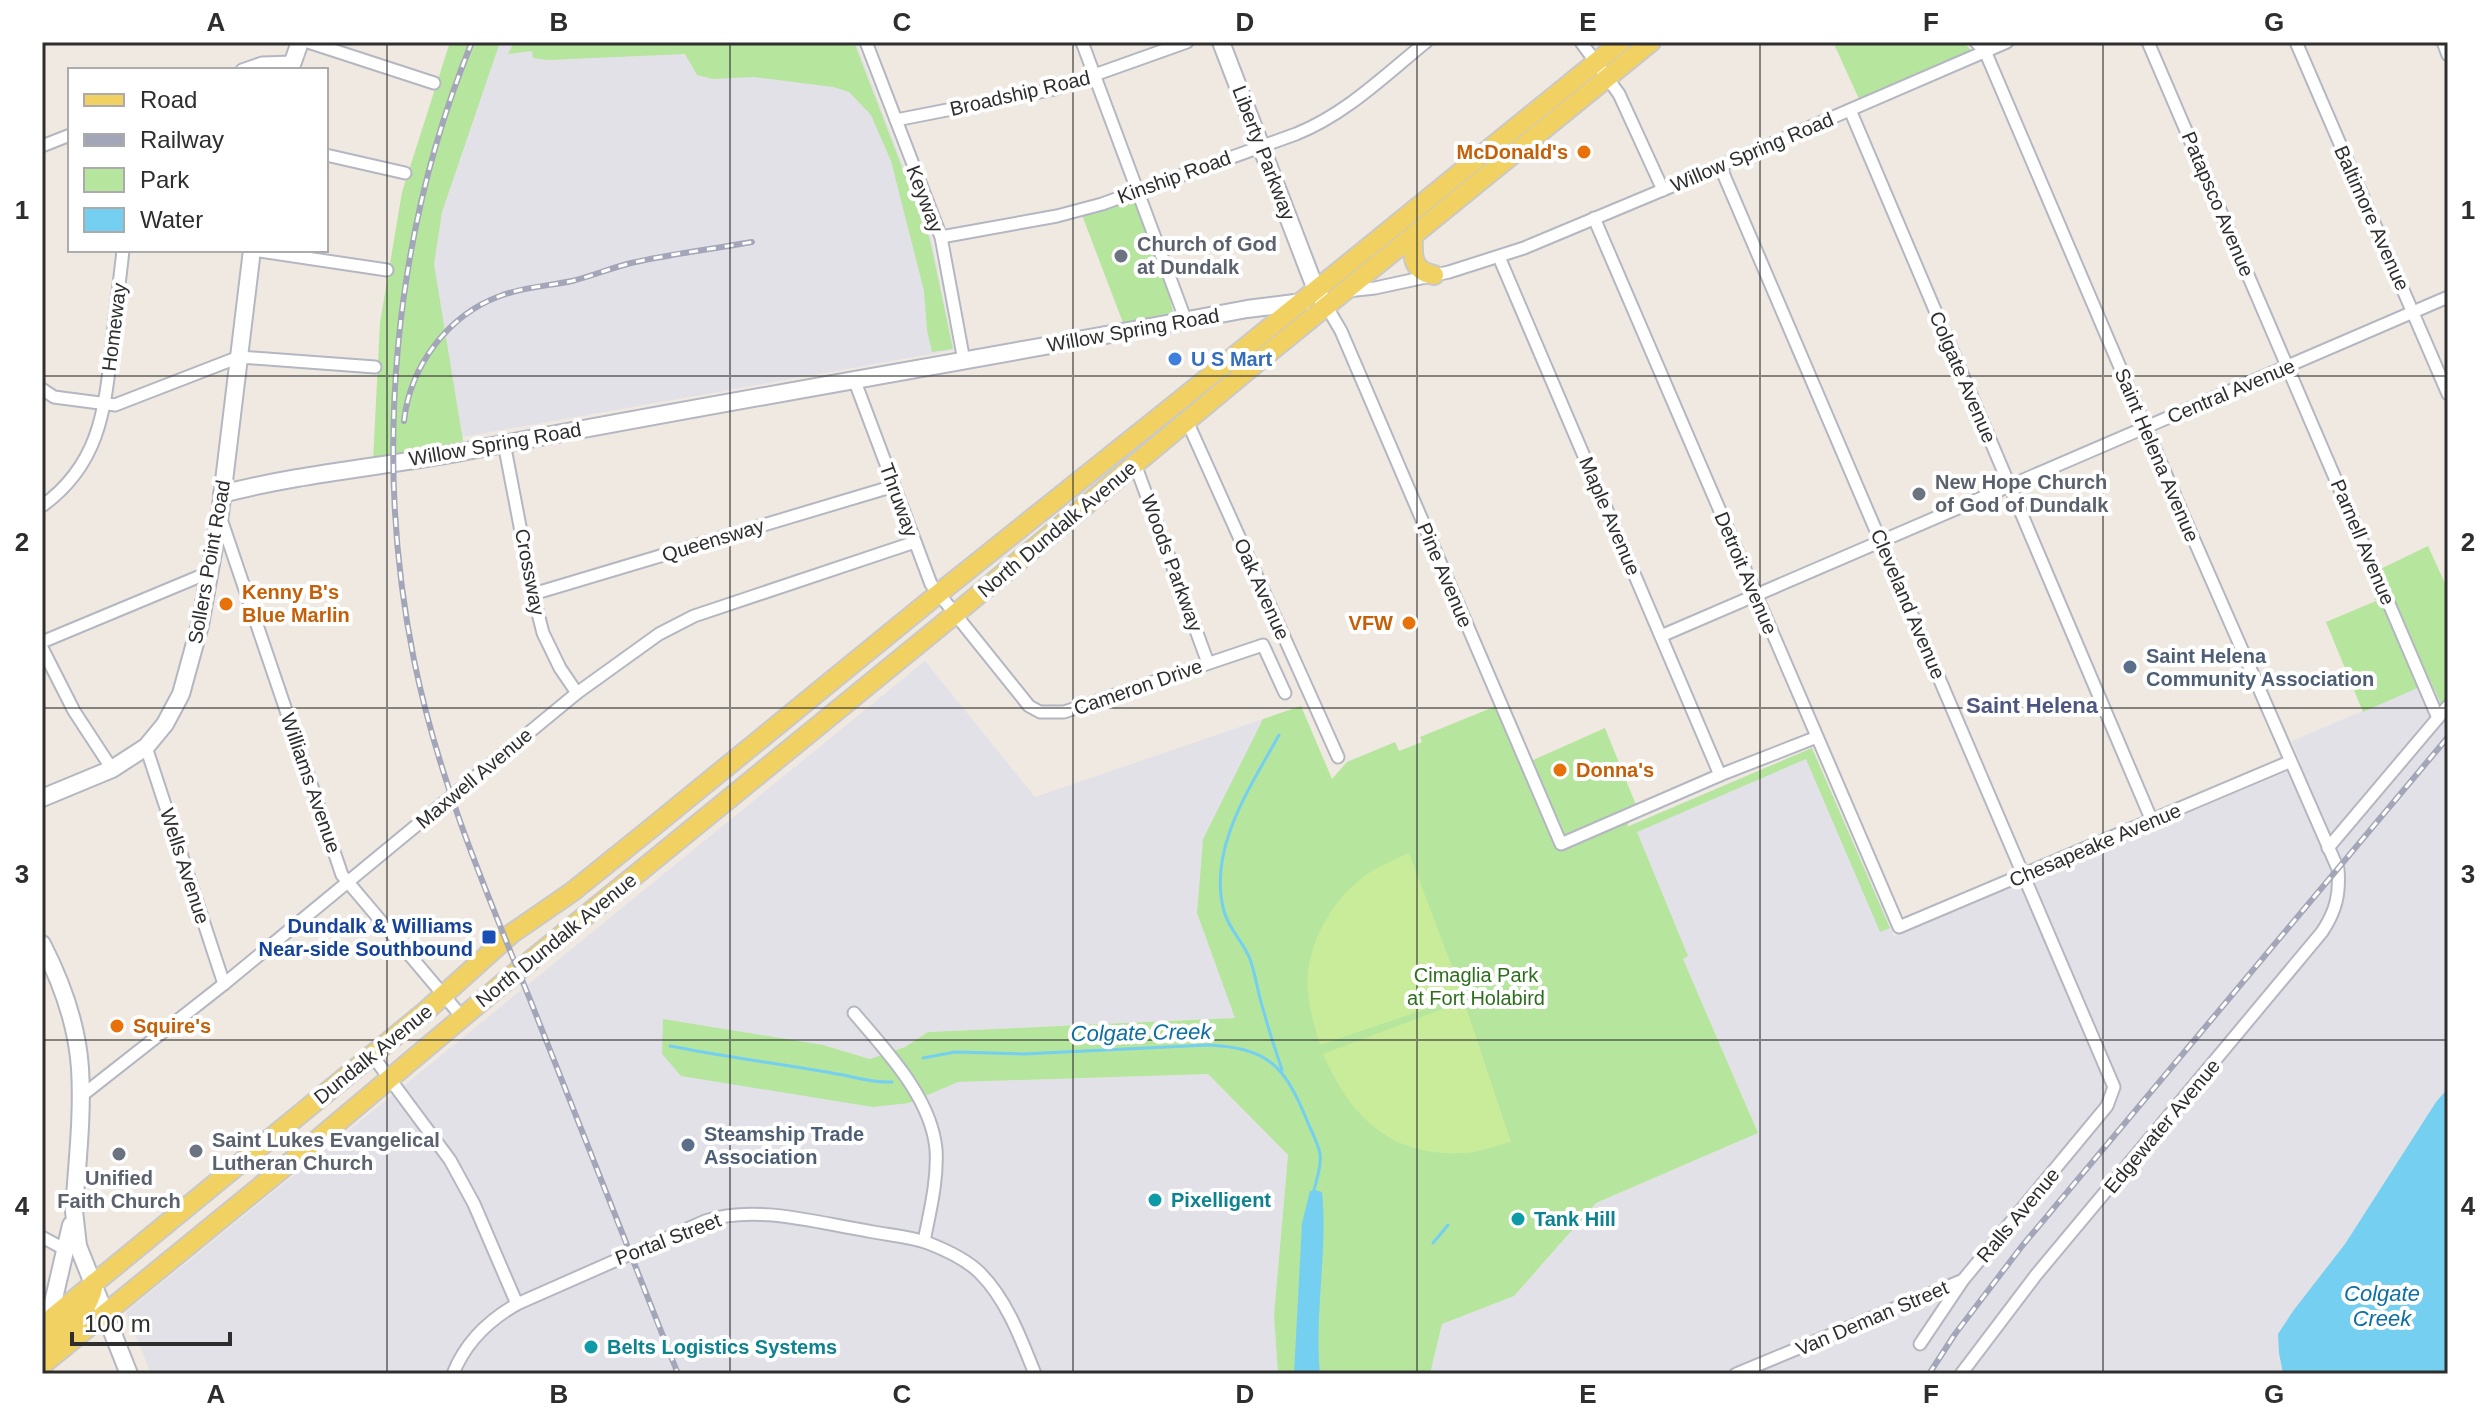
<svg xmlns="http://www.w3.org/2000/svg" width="2490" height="1416" font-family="Arial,sans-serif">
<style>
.industrial{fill:#e3e1e8}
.green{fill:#b6e59e}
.pitch{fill:#c9ec9a}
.water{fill:#75cff0}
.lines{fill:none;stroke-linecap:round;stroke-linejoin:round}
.stream{stroke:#75cff0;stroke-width:3}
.street-casing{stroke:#b4b7c1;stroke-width:15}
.secondary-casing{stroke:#b4b7c1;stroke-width:20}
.primary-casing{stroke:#c9c9c9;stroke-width:22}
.street{stroke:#fff;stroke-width:11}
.secondary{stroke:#fff;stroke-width:16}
.primary{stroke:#f2d163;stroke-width:18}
.rail-casing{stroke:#a3a6b8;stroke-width:6}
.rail{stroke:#fff;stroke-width:3;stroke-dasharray:9;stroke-linecap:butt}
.grid{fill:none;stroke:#2e2e2e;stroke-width:2;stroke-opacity:0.55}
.food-dot{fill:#e8710a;stroke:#fff;stroke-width:3}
.worship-dot{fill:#6b7280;stroke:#fff;stroke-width:3}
.shop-dot{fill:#3f7fe0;stroke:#fff;stroke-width:3}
.service-dot{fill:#5c6f8a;stroke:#fff;stroke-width:3}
.transit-dot{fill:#1a4fb4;stroke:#fff;stroke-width:3}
.culture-dot{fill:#0f9aa8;stroke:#fff;stroke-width:3}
.labels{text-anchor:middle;stroke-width:8;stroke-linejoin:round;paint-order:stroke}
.street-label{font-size:20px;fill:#2e2e2e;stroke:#fff}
.food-label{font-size:20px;font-weight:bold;fill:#c56008;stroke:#fff;text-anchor:start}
.worship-label{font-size:20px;font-weight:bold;fill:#5b616d;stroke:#fff;text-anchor:start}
.shop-label{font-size:20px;font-weight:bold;fill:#366cbe;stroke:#fff;text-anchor:start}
.service-label{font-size:20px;font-weight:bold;fill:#4e5e75;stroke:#fff;text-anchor:start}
.transit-label{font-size:20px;font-weight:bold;fill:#164399;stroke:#fff;text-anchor:end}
.park-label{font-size:20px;fill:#2c6e1b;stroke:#fff}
.culture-label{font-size:20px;font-weight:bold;fill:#0d838f;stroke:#fff;text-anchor:start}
.neighbourhood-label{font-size:22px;font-weight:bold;fill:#4d5680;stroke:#fff}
.water-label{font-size:22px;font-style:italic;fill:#0d6fa3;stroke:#fff}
.neatline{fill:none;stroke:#2e2e2e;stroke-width:3}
.grid-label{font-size:26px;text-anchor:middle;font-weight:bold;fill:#2e2e2e}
</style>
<rect width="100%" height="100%" fill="#efe9e1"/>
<g class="industrial">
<path d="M488,42h368l76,198 22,110 -548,97 17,-171z"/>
<path d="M925,661l110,136 228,-78 -60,121 -6,73 39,105 -308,14 -23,15 -35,12 -47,-14 112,45 23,-8 250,-8 80,81 -14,160 4,59h-1127l-25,-62z"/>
<path d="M2431,682l11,21 6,-7v392l-12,14 -91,142 -52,67 -14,42 4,21h-853l12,-50 72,-28 82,-93 162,-70 -132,-306 186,-79 82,188 407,-171 -9,-24z"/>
</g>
<g class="green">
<path d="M450,42h50l-58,170 -8,52 29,177 -90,20 7,-138 22,-131z"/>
<path d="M514,42h340l76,198 23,109 -21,3 -5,-22 -3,-39 -33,-130 -20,-46 -22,-23 -16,-5 -79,-10 -41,2 -16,-4 -12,-21 -137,6 -15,-2 -1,-7 -24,3z"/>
<path d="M1833,42h130l9,9 -112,50z"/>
<path d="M1126,200l9,2 31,80 8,33 -49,13 -43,-113z"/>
<path d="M2428,546l20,44v106l-7,8 -10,-22 -68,30 -37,-90 50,-21 -10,-25z"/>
<path d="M1506,702l25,59 74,-33 31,77 -9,22 185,-79 78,180 -10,4 -74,-173 -169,73 51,124 -5,3 75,174 -162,70 -82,93 -72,28 -12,50h-152l-4,-59 14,-160 -80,-81 -250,8 -49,21 -36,4 -192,-31 -19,-22 1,-35 160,26 47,14 35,-12 23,-15 307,-14 -38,-105 6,-74 60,-120 38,-13 31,73 15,-17 48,-20 4,9 23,-9 -2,-5z"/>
</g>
<g class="pitch">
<path d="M1409,853l51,135 -8,12 -132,45c-7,-23 -15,-50 -12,-74 6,-42 31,-80 67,-102 11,-6 23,-11 34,-16z"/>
<path d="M1453,1005l14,5 44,132c-16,4 -33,11 -48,11 -73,4 -113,-37 -140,-99z"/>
</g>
<g class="water">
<path d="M2448,1088v286h-165l-4,-21 -1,-19 15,-23 52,-67 91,-142z"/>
<path d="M1314,1190l8,2c6,60 -8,121 -2,182h-26l8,-151 8,-32z"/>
</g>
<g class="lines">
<g class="stream">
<path d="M1279,735c-28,51 -72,114 -55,176 5,19 19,30 26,48 6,17 8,36 14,53 5,20 12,39 18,58"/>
<path d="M670,1046c56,11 111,18 167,28 19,3 35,9 55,8"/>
<path d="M923,1058l32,-6 68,2 185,-9c60,3 76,20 98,73 4,11 12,24 14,36 2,12 -4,26 -6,37"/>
<path d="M1433,1243l15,-18"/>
</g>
<defs>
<g id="street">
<path d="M308,42l126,41"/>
<path d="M866,42l75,195 23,124"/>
<path d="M1082,42l104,279"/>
<path d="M1581,42l38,52 44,96"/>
<path d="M2148,42l290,676"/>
<path d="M2296,42l152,352"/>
<path d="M2443,42l5,13"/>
<path d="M242,70l20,-7 31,-1"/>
<path d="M1850,110l302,711"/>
<path d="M896,120l159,-31 132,-47"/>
<path d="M42,146l28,-11"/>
<path d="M326,155l79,18"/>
<path d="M1720,166l394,921 -7,19 -144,174 -43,64"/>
<path d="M1594,218l305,709 390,-165"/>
<path d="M941,237l116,-21 45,-12 194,-70c50,-20 88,-58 130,-92"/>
<path d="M253,250l134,20"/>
<path d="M1499,257l221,518"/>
<path d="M1347,291l28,-3 74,-16 75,-24 196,-82 287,-124"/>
<path d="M1327,307l14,24 220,513 159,-69 97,-38"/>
<path d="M854,379l77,205 98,122 11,6h24l199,-67 22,48"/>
<path d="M42,389l12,8 61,8 124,-48 136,10"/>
<path d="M1187,421l151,336"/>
<path d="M504,443l29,151 10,39 17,35 17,25"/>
<path d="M1135,464l73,199"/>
<path d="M42,506c61,-44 63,-102 71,-170 3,-29 7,-57 10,-86"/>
<path d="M221,519l121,356 120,142"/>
<path d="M533,594l361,-108"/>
<path d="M1661,636l787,-339"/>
<path d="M42,642l168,-70"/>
<path d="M42,648l32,63 38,58"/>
<path d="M146,747l78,237"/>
<path d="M2328,848l120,-142"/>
<path d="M854,1013c32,38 77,84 82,136 2,31 -6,62 -12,92"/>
<path d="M372,1055l78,105 24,44 43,100"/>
<path d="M80,1097l144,-113 353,-291 82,-59 35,-18 221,-74"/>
<path d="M42,1237l24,13"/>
<path d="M453,1374c12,-31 36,-54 64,-70l188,-83c50,-17 113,2 163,10 19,4 41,5 60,12 18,7 38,16 52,30 27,27 41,66 55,101"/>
<path d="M1736,1374l225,-93"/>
<path d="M1961,1374l75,-99 286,-343c14,-21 18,-38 16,-63l-154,-352 -199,-466 -9,-9"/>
</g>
<g id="secondary">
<path d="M1221,42l95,248 6,9"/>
<path d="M290,70l10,-28"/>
<path d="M222,494c80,-21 163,-27 245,-43 259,-50 520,-93 780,-142l56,-7"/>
<path d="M42,798l70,-29 34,-22 19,-23 16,-30 19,-69 20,-111 32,-264"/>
<path d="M42,944c20,39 35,81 38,124 3,47 -3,96 -6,143l4,35 51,128"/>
<path d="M49,1320l22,-95"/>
</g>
<g id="primary">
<path d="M1413,237c-1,19 -1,34 21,38"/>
<path d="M42,1326l385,-316 84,-76 61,-42 77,-62 289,-236 240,-192 443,-360"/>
<path d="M42,1349c22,-19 48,-35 52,-66"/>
<path d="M42,1365l257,-210 209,-176 446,-364 301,-251 396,-322"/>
</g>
</defs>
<use href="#street" class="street-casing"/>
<use href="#secondary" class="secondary-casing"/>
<use href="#primary" class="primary-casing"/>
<use href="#street" class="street"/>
<use href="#secondary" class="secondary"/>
<use href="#primary" class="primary"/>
<defs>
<g id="rail">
<path d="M472,42c-79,192 -99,415 -58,618 24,118 70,227 115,337 50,126 99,252 149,377"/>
<path d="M404,421c6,-55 44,-106 96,-125 23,-9 48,-10 72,-15 20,-5 39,-13 59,-18 40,-9 81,-14 121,-21"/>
<path d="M1929,1374l26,-40 67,-88 426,-509"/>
</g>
</defs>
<use href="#rail" class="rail-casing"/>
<use href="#rail" class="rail"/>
</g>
<path class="grid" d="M387,42v1332M730,42v1332M1073,42v1332M1417,42v1332M1760,42v1332M2103,42v1332M42,376h2406M42,708h2406M42,1040h2406"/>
<g class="food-dot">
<circle cx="1584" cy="152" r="8"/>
<circle cx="226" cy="604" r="8"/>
<circle cx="1409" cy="623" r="8"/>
<circle cx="1560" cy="770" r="8"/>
<circle cx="117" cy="1026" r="8"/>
</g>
<g class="worship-dot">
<circle cx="1121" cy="256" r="8"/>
<circle cx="1919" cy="494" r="8"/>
<circle cx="196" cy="1151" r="8"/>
<circle cx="119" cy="1154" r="8"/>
</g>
<circle class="shop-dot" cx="1175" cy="359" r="8"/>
<g class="service-dot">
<circle cx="2130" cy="667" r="8"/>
<circle cx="688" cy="1145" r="8"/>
</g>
<rect class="transit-dot" x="481" y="929" width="16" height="16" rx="4"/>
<g class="culture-dot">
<circle cx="1155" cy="1200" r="8"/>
<circle cx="1518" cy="1219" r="8"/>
<circle cx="591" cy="1347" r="8"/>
</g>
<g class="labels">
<g class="street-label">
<text transform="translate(1020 93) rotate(-13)" y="7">Broadship Road</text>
<text transform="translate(1752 152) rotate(-23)" y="7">Willow Spring Road</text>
<text transform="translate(1264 153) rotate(69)" y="7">Liberty Parkway</text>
<text transform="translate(1174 177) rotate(-20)" y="7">Kinship Road</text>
<text transform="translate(925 199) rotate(69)" y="7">Keyway</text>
<text transform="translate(2218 204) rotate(67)" y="7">Patapsco Avenue</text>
<text transform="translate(2372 218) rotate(66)" y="7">Baltimore Avenue</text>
<text transform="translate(114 327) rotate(-83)" y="7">Homeway</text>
<text transform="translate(1133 330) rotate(-10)" y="7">Willow Spring Road</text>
<text transform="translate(1963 377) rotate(67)" y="7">Colgate Avenue</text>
<text transform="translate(2231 391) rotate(-23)" y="7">Central Avenue</text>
<text transform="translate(495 444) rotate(-10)" y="7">Willow Spring Road</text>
<text transform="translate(2157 455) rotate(67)" y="7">Saint Helena Avenue</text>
<text transform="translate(899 500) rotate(70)" y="7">Thruway</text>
<text transform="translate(1610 516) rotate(67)" y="7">Maple Avenue</text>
<text transform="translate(1057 529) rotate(-40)" y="7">North Dundalk Avenue</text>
<text transform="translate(713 540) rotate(-17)" y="7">Queensway</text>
<text transform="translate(2363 542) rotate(67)" y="7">Parnell Avenue</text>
<text transform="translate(209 562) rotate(-80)" y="7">Sollers Point Road</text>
<text transform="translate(1172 563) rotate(70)" y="7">Woods Parkway</text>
<text transform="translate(530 572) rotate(79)" y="7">Crossway</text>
<text transform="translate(1746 573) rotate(67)" y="7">Detroit Avenue</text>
<text transform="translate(1445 575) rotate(67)" y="7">Pine Avenue</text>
<text transform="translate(1262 589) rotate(66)" y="7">Oak Avenue</text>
<text transform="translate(1908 604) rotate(67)" y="7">Cleveland Avenue</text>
<text transform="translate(1138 687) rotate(-19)" y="7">Cameron Drive</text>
<text transform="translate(474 778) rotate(-40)" y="7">Maxwell Avenue</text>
<text transform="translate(311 783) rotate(71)" y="7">Williams Avenue</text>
<text transform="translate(2095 845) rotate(-23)" y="7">Chesapeake Avenue</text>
<text transform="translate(185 866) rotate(72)" y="7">Wells Avenue</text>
<text transform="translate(556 940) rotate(-39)" y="7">North Dundalk Avenue</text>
<text transform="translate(373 1054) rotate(-39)" y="7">Dundalk Avenue</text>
<text transform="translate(2162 1126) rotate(-50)" y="7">Edgewater Avenue</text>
<text transform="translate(2018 1215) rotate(-50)" y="7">Ralls Avenue</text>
<text transform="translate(668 1239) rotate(-21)" y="7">Portal Street</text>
<text transform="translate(1872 1318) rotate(-23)" y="7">Van Deman Street</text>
</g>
<g class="food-label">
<text x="1568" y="159" text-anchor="end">McDonald's</text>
<text x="242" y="599">Kenny B's<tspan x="242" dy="23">Blue Marlin</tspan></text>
<text x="1393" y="630" text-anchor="end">VFW</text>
<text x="1576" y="777">Donna's</text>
<text x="133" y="1033">Squire's</text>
</g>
<g class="worship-label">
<text x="1137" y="251">Church of God<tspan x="1137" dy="23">at Dundalk</tspan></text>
<text x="1935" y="489">New Hope Church<tspan x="1935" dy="23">of God of Dundalk</tspan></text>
<text x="212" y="1147">Saint Lukes Evangelical<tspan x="212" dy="23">Lutheran Church</tspan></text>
<text x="119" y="1185" text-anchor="middle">Unified<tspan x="119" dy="23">Faith Church</tspan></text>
</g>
<g class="shop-label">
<text x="1191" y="366">U S Mart</text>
</g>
<g class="service-label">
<text x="2146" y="663">Saint Helena<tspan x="2146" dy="23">Community Association</tspan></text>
<text x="704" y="1141">Steamship Trade<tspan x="704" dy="23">Association</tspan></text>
</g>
<g class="transit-label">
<text x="473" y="933">Dundalk &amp; Williams<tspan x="473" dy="23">Near-side Southbound</tspan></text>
</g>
<g class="park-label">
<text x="1476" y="982">Cimaglia Park<tspan x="1476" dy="23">at Fort Holabird</tspan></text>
</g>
<g class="culture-label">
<text x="1171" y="1207">Pixelligent</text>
<text x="1534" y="1226">Tank Hill</text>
<text x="607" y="1354">Belts Logistics Systems</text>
</g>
<g class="neighbourhood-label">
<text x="2032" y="713">Saint Helena</text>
</g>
<g class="water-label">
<text transform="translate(1141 1032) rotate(-1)" y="8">Colgate Creek</text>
<text x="2382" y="1301">Colgate<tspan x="2382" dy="25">Creek</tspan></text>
</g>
</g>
<rect width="2490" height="1416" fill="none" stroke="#ffffff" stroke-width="88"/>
<rect x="68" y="68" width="260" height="184" fill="#ffffff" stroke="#ababab" stroke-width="2"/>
<rect x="84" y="94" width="40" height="12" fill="#f2d163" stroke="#ababab" stroke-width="2"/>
<text x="140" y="108" font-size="24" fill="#2e2e2e">Road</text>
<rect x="84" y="134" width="40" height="12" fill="#a3a6b8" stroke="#ababab" stroke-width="2"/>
<text x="140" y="148" font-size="24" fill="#2e2e2e">Railway</text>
<rect x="84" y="168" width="40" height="24" fill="#b6e59e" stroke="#ababab" stroke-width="2"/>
<text x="140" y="188" font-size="24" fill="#2e2e2e">Park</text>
<rect x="84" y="208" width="40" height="24" fill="#75cff0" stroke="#ababab" stroke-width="2"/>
<text x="140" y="228" font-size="24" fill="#2e2e2e">Water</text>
<path d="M72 1332v12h158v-12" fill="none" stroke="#2e2e2e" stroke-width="4"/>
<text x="84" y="1332" font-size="24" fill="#2e2e2e" stroke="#ffffff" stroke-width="6" paint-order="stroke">100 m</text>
<rect x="44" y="44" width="2402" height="1328" class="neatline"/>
<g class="grid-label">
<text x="216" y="31">A</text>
<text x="559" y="31">B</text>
<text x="902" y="31">C</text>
<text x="1245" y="31">D</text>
<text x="1588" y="31">E</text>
<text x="1931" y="31">F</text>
<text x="2274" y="31">G</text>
<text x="22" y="219">1</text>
<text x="2468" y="219">1</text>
<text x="22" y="551">2</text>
<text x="2468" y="551">2</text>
<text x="22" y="883">3</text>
<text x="2468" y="883">3</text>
<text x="22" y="1215">4</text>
<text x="2468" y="1215">4</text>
<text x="216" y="1403">A</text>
<text x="559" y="1403">B</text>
<text x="902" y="1403">C</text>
<text x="1245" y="1403">D</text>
<text x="1588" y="1403">E</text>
<text x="1931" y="1403">F</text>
<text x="2274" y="1403">G</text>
</g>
</svg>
